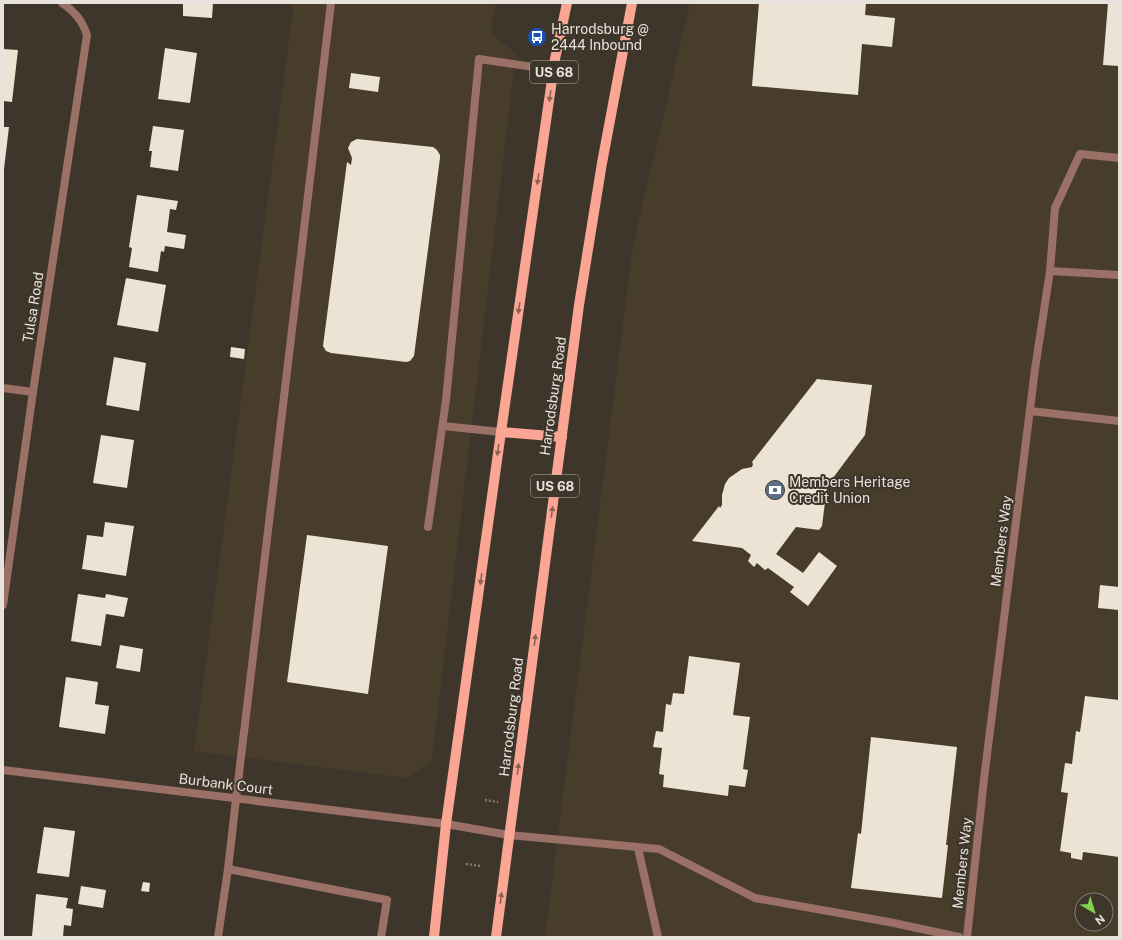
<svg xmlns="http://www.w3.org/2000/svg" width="1122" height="940" font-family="'Public Sans',sans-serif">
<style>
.built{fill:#483c2b;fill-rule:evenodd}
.building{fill:#ede3d5}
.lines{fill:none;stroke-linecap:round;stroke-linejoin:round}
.path{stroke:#7f786f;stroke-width:2.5;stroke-dasharray:2 2;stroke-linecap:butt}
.lane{stroke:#9a7067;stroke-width:8}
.street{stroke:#9a7067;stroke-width:8}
.primary{stroke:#fba694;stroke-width:10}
.oneway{fill:#8a6355}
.labels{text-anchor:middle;stroke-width:4;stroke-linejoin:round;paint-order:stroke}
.shield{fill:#3e362b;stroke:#b4aea6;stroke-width:1}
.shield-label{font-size:13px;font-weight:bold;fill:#e7e2db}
.poi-label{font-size:14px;fill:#e7e2db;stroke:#3e362b;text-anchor:start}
.street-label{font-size:14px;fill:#e7e2db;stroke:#3e362b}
</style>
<rect width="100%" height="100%" fill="#3e362b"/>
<g class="built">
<path d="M294,3h201l-4,31 25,19 -84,707 -25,18 -213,-27z"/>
<path d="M690,3h429v934h-574l88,-692zM1082,900h24v24h-24z"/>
</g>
<g class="building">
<path d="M183,3h30l-1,15 -29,-2z"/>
<path d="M759,3h107l-1,12 30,3 -3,29 -30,-3 -4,51 -106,-9z"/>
<path d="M1108,3h11v63l-16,-1z"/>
<path d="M165,48l32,5 -7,50 -32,-4z"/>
<path d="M3,49l15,1 -6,52 -9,-1z"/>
<path d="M351,73l29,4 -2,15 -29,-4z"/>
<path d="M153,126l31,4 -6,41 -28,-4 2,-16h-3z"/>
<path d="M3,127h6l-5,42 -1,-1z"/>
<path d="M357,139l76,8 4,3 3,5v3l-26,198 -4,5 -4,1 -75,-9 -5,-2 -3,-5 24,-184 4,3 1,-7 -4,-10 3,-6z"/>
<path d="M137,195l41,6 -2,9 -6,-1 -3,23 19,3 -2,14 -19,-3 -1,6 -3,-1 -3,21 -29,-5 3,-19 -3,-1z"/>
<path d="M126,278l40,7 -8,47 -41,-7z"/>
<path d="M231,347l14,2 -1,10 -14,-2z"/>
<path d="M114,357l32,6 -7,48 -33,-6z"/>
<path d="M817,379l55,6 -7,50 -38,51 -5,40 -3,4 -23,-3 -20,27 27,19 16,-21 18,14 -29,40 -18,-14 4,-5 -26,-19 -3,2 -8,-7 -3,4 -6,-6 3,-6 -9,-7 -50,-7 27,-35 1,2 2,-3v-10l3,-11 4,-6 13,-9 10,-2 1,-3 -1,-2z"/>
<path d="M101,435l33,5 -7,48 -34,-5z"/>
<path d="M105,522l29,4 -8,50 -44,-7 5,-34 16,2z"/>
<path d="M307,535l81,11 -20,148 -81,-12z"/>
<path d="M1100,585l19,2v23l-21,-2z"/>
<path d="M78,594l27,4 1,-4 22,4 -4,19 -18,-3 -5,32 -30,-5z"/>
<path d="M120,645l23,4 -3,23 -24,-4z"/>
<path d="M689,656l51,7 -7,52 17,2 -7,52 5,1 -3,17 -16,-2 -1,11 -65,-9 1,-12 -5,-1 3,-26 -9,-1 3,-16 7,1 3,-28 5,1 2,-12 11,1z"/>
<path d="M66,677l32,5 -3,22 14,2 -4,28 -46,-7z"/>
<path d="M1085,696l34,4v157l-36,-5 -1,8 -11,-2v-5l-11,-2 8,-58 -7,-1 4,-29 7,1 4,-33 4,1z"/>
<path d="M871,737l86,10 -11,98h2l-6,53 -91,-10 7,-55 3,1z"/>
<path d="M44,827l31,4 -6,46 -32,-4z"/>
<path d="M143,882l7,1 -1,9 -8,-1z"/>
<path d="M81,886l25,4 -3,18 -25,-4z"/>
<path d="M36,894l32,4 -2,10 7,1 -2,17 -7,-1 -1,12 -31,-1z"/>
</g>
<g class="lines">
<g class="path">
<path d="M485,800l13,2"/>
<path d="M466,864l14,2"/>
</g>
<g class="lane">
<path d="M1050,271l69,4"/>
<path d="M1030,411l89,10"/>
<path d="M443,426l58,6"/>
<path d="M428,527l18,-127 33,-341 75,11"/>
<path d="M509,835l150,14 96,49 134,24 70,15"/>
<path d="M638,848l20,89"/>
<path d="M228,869l8,-70 95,-796"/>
<path d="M218,937l10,-68 159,31 -6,37"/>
</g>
<g class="street">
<path d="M3,388l30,4"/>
<path d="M3,605l30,-213 54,-357c-5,-15 -12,-23 -25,-32"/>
<path d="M3,770l443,54 63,11"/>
<path d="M967,937l17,-158 51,-410 15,-98 5,-63 25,-54 39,4"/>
</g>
<g class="primary">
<path d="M501,432l61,5"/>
<path d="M434,937l12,-113 55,-392 54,-373 12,-56"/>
<path d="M496,937l83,-632 23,-142 30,-160"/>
</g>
</g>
<defs><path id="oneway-solid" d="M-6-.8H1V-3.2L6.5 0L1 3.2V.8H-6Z"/></defs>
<g class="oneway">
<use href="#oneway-solid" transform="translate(550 96) rotate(98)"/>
<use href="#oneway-solid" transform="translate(538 179) rotate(98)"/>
<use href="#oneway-solid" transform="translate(519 308) rotate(98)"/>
<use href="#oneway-solid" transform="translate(498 450) rotate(98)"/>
<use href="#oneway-solid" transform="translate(552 512) rotate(-83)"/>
<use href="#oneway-solid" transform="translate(481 579) rotate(98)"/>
<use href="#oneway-solid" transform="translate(535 640) rotate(-83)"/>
<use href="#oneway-solid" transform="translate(518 769) rotate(-83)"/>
<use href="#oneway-solid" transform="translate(501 898) rotate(-83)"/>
</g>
<defs>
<symbol id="bus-disc" viewBox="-11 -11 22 22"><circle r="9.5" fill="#1a4fb4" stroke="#3e362b"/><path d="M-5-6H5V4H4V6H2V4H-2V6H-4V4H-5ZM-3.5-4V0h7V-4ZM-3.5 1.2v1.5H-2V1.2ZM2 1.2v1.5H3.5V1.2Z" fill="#fff"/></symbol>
<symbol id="bank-disc" viewBox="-11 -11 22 22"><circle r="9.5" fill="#5c6f8a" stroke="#3e362b"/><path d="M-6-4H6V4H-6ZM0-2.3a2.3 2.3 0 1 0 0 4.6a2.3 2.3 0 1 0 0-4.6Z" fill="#fff"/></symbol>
</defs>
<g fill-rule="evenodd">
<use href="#bus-disc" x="526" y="26" width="22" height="22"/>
<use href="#bank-disc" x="764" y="479" width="22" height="22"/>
</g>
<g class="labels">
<g class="shield">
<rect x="530" y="61" width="48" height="22" rx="3"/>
<rect x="531" y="475" width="48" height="22" rx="3"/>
</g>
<g class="shield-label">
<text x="554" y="77">US 68</text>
<text x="555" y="491">US 68</text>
</g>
<g class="poi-label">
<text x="551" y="34">Harrodsburg @<tspan x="551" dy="16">2444 Inbound</tspan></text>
<text x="789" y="487">Members Heritage<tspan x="789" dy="16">Credit Union</tspan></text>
</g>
<g class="street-label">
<text transform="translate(33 307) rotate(-81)" y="5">Tulsa Road</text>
<text transform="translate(553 396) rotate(-82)" y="5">Harrodsburg Road</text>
<text transform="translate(1001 541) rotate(-83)" y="5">Members Way</text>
<text transform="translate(511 717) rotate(-83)" y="5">Harrodsburg Road</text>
<text transform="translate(226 784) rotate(7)" y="5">Burbank Court</text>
<text transform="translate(962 863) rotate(-84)" y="5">Members Way</text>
</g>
</g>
<rect width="1122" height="940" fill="none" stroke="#e7e2db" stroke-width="8"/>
<g transform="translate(1094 912) rotate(142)"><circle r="19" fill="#3e362b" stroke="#827b71"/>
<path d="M0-3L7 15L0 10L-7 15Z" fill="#81d050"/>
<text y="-6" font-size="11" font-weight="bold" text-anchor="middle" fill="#e7e2db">N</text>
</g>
</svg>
